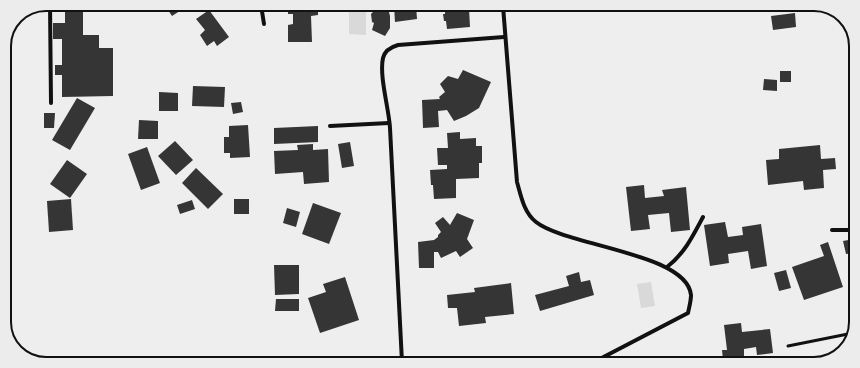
<svg xmlns="http://www.w3.org/2000/svg" width="860" height="368" font-family="Helvetica,sans-serif">
<style>
.green{fill:#eee}
.water{fill:#d9d9d9}
.building{fill:#353535}
.lines{fill:none;stroke-linecap:round;stroke-linejoin:round}
.service{stroke:#111;stroke-width:3}
.minor{stroke:#111;stroke-width:4}
.rim{fill:none;stroke:#111;stroke-width:2}
</style>
<rect width="100%" height="100%" fill="#fff"/>
<path class="green" d="M46,4l784,3 18,13 8,23 -3,295 -15,19 -23,7 -785,-3 -18,-13 -8,-23v-282l12,-27z"/>
<g class="water">
<path d="M349,5h17v30l-17,-1z"/>
<path d="M651,282l4,24 -14,2 -4,-24z"/>
</g>
<g class="building">
<path d="M164,4l25,1 -17,11z"/>
<path d="M65,5h18v30h16v13h14v48l-51,1v-22h-7v-10h7v-26h-9v-16h12z"/>
<path d="M288,5h33v2l-3,1v7l-7,1 1,26h-24v-17l5,-1v-10h-5z"/>
<path d="M371,5h16l3,11v12l-5,8 -13,-6 2,-7 -2,-1 -1,-8 2,-2 -4,-4z"/>
<path d="M394,5h22l1,14 -22,3z"/>
<path d="M469,8l1,19 -23,2 -1,-8h-2l-1,-7h2v-4z"/>
<path d="M209,10l20,27 -12,9 -3,-5 -7,5 -7,-11 5,-5 -9,-11z"/>
<path d="M795,13l1,14 -23,3 -2,-14z"/>
<path d="M463,70l28,12 -12,26 -13,8 -12,5 -7,-11 -9,1 1,16 -16,1 -1,-28 18,-1 -1,-2 6,-5 -5,-8 8,-8 10,3z"/>
<rect x="780" y="71" width="11" height="11"/>
<path d="M764,79l13,1v11l-14,-1z"/>
<path d="M193,86l32,1 -1,20 -32,-1z"/>
<path d="M159,92l19,1v18h-19z"/>
<path d="M77,98l18,10 -25,42 -18,-10z"/>
<path d="M241,102l2,10 -10,2 -2,-11z"/>
<path d="M44,113h11l-1,15h-10z"/>
<path d="M139,120l19,1v18h-20z"/>
<path d="M248,125l2,32 -20,1v-5h-6v-16h5v-11z"/>
<path d="M318,126v16l-44,2v-16z"/>
<path d="M460,132v7l16,-1v8h6v17h-3v15l-23,1v19l-22,1 -1,-14h-2l-1,-15 17,-1v-4h-9l-1,-17h11l-1,-15z"/>
<path d="M175,141l18,19 -17,15 -18,-19z"/>
<path d="M350,142l4,24 -12,2 -4,-24z"/>
<path d="M313,144v6l15,-1 1,33 -25,2 -1,-12 -28,2 -1,-23 24,-1 -1,-5z"/>
<path d="M820,145l1,14 14,-1 1,11 -13,1 1,18 -20,2 -1,-9 -35,4 -2,-25 13,-1v-10z"/>
<path d="M147,147l13,36 -19,7 -13,-36z"/>
<path d="M67,160l20,14 -17,24 -20,-14z"/>
<path d="M196,168l27,26 -15,15 -26,-26z"/>
<path d="M644,185l1,13 19,-2 -2,-6 24,-3 4,43 -19,2 -2,-19 -21,2 2,14 -19,2 -5,-44z"/>
<path d="M71,199l2,31 -24,2 -2,-31z"/>
<rect x="234" y="199" width="15" height="15"/>
<path d="M192,200l3,9 -15,5 -3,-9z"/>
<path d="M313,203l28,10 -12,31 -27,-10z"/>
<path d="M287,208l13,4 -4,15 -13,-4z"/>
<path d="M457,213l17,7 -7,19 6,9 -13,9 -4,-6 -15,7 -3,-6h-4v16h-15l-1,-26 16,-2 4,-3v-2l3,-3 -6,-9 8,-6 7,8z"/>
<path d="M725,222l3,15 15,-2 -1,-8 19,-3 6,42 -16,3 -3,-18 -20,3 1,9 -19,3 -6,-41z"/>
<path d="M854,239v14l-8,1 -3,-13z"/>
<path d="M828,242l15,45 -39,13 -12,-33 32,-11 -4,-11z"/>
<path d="M274,265h25v29l-24,1z"/>
<path d="M786,270l5,18 -12,3 -5,-18z"/>
<path d="M579,272l2,10 9,-2 4,15 -54,16 -5,-16 34,-9 -3,-10z"/>
<path d="M345,277l14,43 -39,13 -12,-35 18,-6 -3,-8z"/>
<path d="M511,283l3,31 -29,3 1,6 -27,3 -2,-18h-9l-1,-13 28,-3 -1,-4z"/>
<path d="M276,299h23v12h-24z"/>
<path d="M741,323l1,9 28,-3 3,24 -16,2 -1,-8 -12,2v9l-21,2 -1,-10h5l-3,-25z"/>
<path d="M697,356l1,8 -18,-1 -1,-6z"/>
<path d="M523,359v4h-15v-3z"/>
</g>
<g class="lines">
<path class="service" d="M788,346l65,-13"/>
<g class="minor">
<path d="M50,4l1,99"/>
<path d="M261,5l3,19"/>
<path d="M503,6l14,176c4,14 7,31 19,40 30,24 151,31 155,73 0,6 -2,13 -3,18l-96,50"/>
<path d="M330,126l59,-3"/>
<path d="M832,230h22"/>
<path d="M667,267c17,-13 26,-31 36,-50"/>
<path d="M402,362c-4,-78 -8,-156 -12,-234 -1,-19 -11,-52 -7,-70 2,-8 8,-11 15,-13l106,-8"/>
</g>
</g>
<path d="M0 0H860V368H0ZM46 11H814A35 35 0 0 1 849 46V322A35 35 0 0 1 814 357H46A35 35 0 0 1 11 322V46A35 35 0 0 1 46 11Z" fill="#ececec" fill-rule="evenodd"/>
<path class="rim" d="M46 11H814A35 35 0 0 1 849 46V322A35 35 0 0 1 814 357H46A35 35 0 0 1 11 322V46A35 35 0 0 1 46 11Z"/>
</svg>
